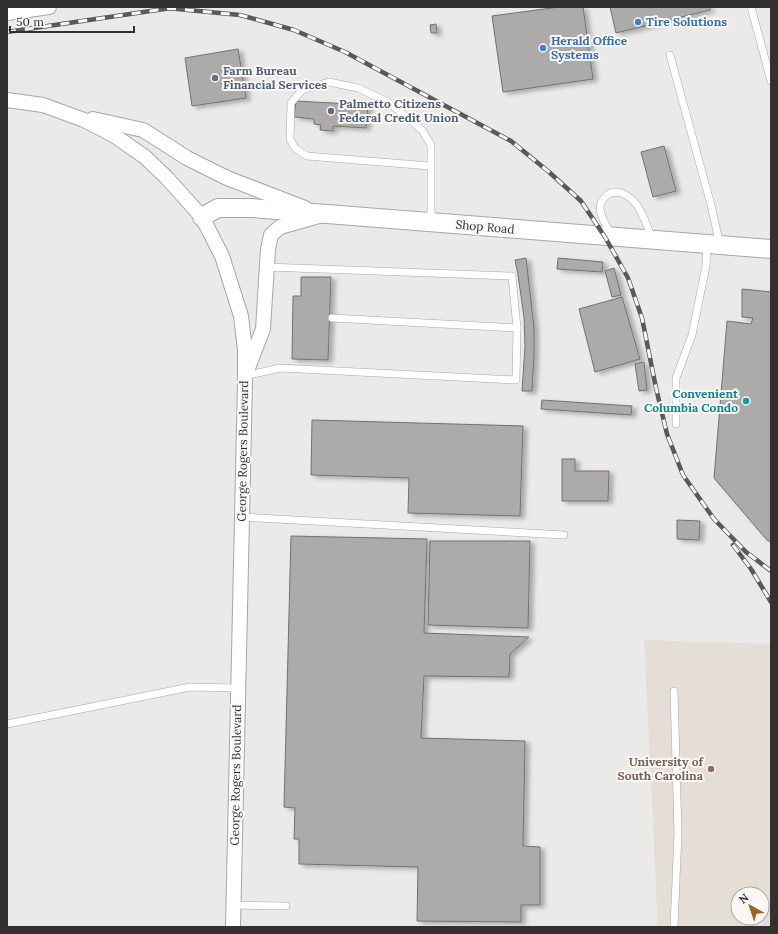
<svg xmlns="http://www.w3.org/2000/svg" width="778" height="934" font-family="Lora,serif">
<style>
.built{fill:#e5ded6;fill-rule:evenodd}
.building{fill:#adaba9;stroke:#73716f;filter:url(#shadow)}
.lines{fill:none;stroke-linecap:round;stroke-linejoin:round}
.service-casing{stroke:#a8a6a4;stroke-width:8}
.minor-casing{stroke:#a8a6a4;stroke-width:16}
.tertiary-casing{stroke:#a8a6a4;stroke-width:20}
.service{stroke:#fff;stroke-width:7}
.minor{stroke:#fff;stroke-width:14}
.tertiary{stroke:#fff;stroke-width:18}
.rail-casing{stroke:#5a5958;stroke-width:4.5}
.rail{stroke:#faf8f5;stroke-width:3;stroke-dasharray:9;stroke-linecap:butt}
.shop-dot{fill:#3f7fe0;stroke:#faf8f5;stroke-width:1.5}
.service-dot{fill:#5c6f8a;stroke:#faf8f5;stroke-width:1.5}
.culture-dot{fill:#0f9aa8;stroke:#faf8f5;stroke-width:1.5}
.education-dot{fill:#8d6e63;stroke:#faf8f5;stroke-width:1.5}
.labels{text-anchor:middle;stroke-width:4;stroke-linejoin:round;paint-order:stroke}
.shop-label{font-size:12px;font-weight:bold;fill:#366cbe;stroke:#faf8f5;text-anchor:start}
.service-label{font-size:12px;font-weight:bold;fill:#4e5e75;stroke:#faf8f5;text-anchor:start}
.street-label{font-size:12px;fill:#323130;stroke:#faf8f5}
.culture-label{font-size:12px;font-weight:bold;fill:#0d838f;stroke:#faf8f5;text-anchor:end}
.education-label{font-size:12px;font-weight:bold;fill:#785e54;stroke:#faf8f5;text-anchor:end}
</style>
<defs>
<filter id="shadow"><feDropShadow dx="4.5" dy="2.5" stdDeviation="2" flood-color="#0004"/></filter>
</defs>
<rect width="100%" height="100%" fill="#eceae8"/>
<path class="built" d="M644,640l127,4v283h-113zM738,894h24v24h-24z"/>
<g class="building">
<path d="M559,7h24l10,72 -90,13 -11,-76z"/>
<path d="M610,7h100v3l-94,23z"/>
<path d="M436,24l1,9h-6l-1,-8z"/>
<path d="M238,49l8,49 -54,8 -7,-48z"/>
<path d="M296,101l72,4 -2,23 -33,-2v5l-13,-1 1,-5 -7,-1v-5l-20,-2z"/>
<path d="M664,146l12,45 -23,6 -12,-45z"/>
<path d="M526,258l8,70v27l-2,36h-10l3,-45 -1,-29 -6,-42 -3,-15z"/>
<path d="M558,258l45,4 -1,10 -45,-3z"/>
<path d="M614,268l7,27 -9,2 -7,-26z"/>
<path d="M301,277h30l-3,83 -36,-1 1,-63h8z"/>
<path d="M742,289l29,3v250l-4,-2 -53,-62 13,-157 24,3 2,-6 -11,-1z"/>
<path d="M622,297l18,62 -45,13 -16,-63z"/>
<path d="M644,362l3,28 -8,1 -4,-27z"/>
<path d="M542,400l90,6 -1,9 -90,-6z"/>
<path d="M312,420l211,6 -3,90 -112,-3 1,-35 -98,-3z"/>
<path d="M562,459h13v12h34l-1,30h-46z"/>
<path d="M677,520l23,1 -1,19 -22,-1z"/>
<path d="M291,536l136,3 -3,94 105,4 -19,17 -1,23 -85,-1 -3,62 104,3 -2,105 17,1v58h-19v17l-104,-1 1,-54 -119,-3v-25h-5l1,-31 -11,-1z"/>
<path d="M430,541h100l-2,87 -100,-3z"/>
</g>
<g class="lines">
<defs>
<g id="service">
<path d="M751,7l20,74"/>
<path d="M670,55l41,150 9,40"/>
<path d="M430,166l-123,-10 -12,-8 -5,-9 1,-36 11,-13 27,-8 29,6 30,14 34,28 9,15v77"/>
<path d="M611,234c-4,-7 -10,-16 -11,-25 0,-4 2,-9 5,-12 10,-10 23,-3 31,7 8,10 11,23 16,34"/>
<path d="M332,318l185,10"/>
<path d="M245,376l35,-8 236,12 1,-52 -5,-52 -245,-9"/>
<path d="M676,424v-46l16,-43 14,-69 1,-22"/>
<path d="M242,517l322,18"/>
<path d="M7,724l183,-37 48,1"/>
<path d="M233,905l53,1"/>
<path d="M674,927l4,-94 -4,-142"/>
</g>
<g id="minor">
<path d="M7,13l42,-6"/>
<path d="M7,100l36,5 41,15 31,16 30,21 21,20 36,40 20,39 19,60 4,34v32l-12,545"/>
<path d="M93,119l50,11 44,28 40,20 78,30"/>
<path d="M248,368l15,-39 5,-80 3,-14 9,-8 39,-11"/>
</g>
<path id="tertiary" d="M202,217l16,-9h34l519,41"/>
</defs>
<use href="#service" class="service-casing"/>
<use href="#minor" class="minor-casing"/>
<use href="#tertiary" class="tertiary-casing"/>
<use href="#service" class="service"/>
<use href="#minor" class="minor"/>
<use href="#tertiary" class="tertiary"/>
<defs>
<g id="rail">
<path d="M167,8l73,7 54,15 51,22 166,89 38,31 32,29 24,36 23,41 14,40 14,70 11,46 16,41 31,44 32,33 25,19"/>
<path d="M7,32l164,-24"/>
<path d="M733,545l18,24 20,33"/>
</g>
</defs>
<use href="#rail" class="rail-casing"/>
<use href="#rail" class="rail"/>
</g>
<g class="shop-dot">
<circle cx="638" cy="22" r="4"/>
<circle cx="543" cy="48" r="4"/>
</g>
<g class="service-dot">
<circle cx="215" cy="78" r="4"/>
<circle cx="331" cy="111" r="4"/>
</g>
<circle class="culture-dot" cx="746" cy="401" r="4"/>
<circle class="education-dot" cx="711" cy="769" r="4"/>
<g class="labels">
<g class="shop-label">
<text x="646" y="26">Tire Solutions</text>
<text x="551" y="45">Herald Office<tspan x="551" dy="14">Systems</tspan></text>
</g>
<g class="service-label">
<text x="223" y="75">Farm Bureau<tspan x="223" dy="14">Financial Services</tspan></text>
<text x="339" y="108">Palmetto Citizens<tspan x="339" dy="14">Federal Credit Union</tspan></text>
</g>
<g class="street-label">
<text transform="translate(485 227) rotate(5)" y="4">Shop Road</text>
<text transform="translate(243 451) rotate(-89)" y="4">George Rogers Boulevard</text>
<text transform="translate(236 775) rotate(-89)" y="4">George Rogers Boulevard</text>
</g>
<g class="culture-label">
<text x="738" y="398">Convenient<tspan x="738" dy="14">Columbia Condo</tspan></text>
</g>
<g class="education-label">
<text x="703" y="766">University of<tspan x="703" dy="14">South Carolina</tspan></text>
</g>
</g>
<rect width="778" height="934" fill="none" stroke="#323130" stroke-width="16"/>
<g transform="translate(750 906) rotate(320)"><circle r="19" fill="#faf8f5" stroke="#aaa8a6"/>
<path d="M0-3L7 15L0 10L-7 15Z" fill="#9d6323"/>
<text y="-6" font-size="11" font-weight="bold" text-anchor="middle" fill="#323130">N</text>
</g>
<path d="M10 26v6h124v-6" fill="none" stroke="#323130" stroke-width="2"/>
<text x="16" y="26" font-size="12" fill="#323130" stroke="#faf8f5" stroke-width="3" paint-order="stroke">50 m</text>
</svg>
